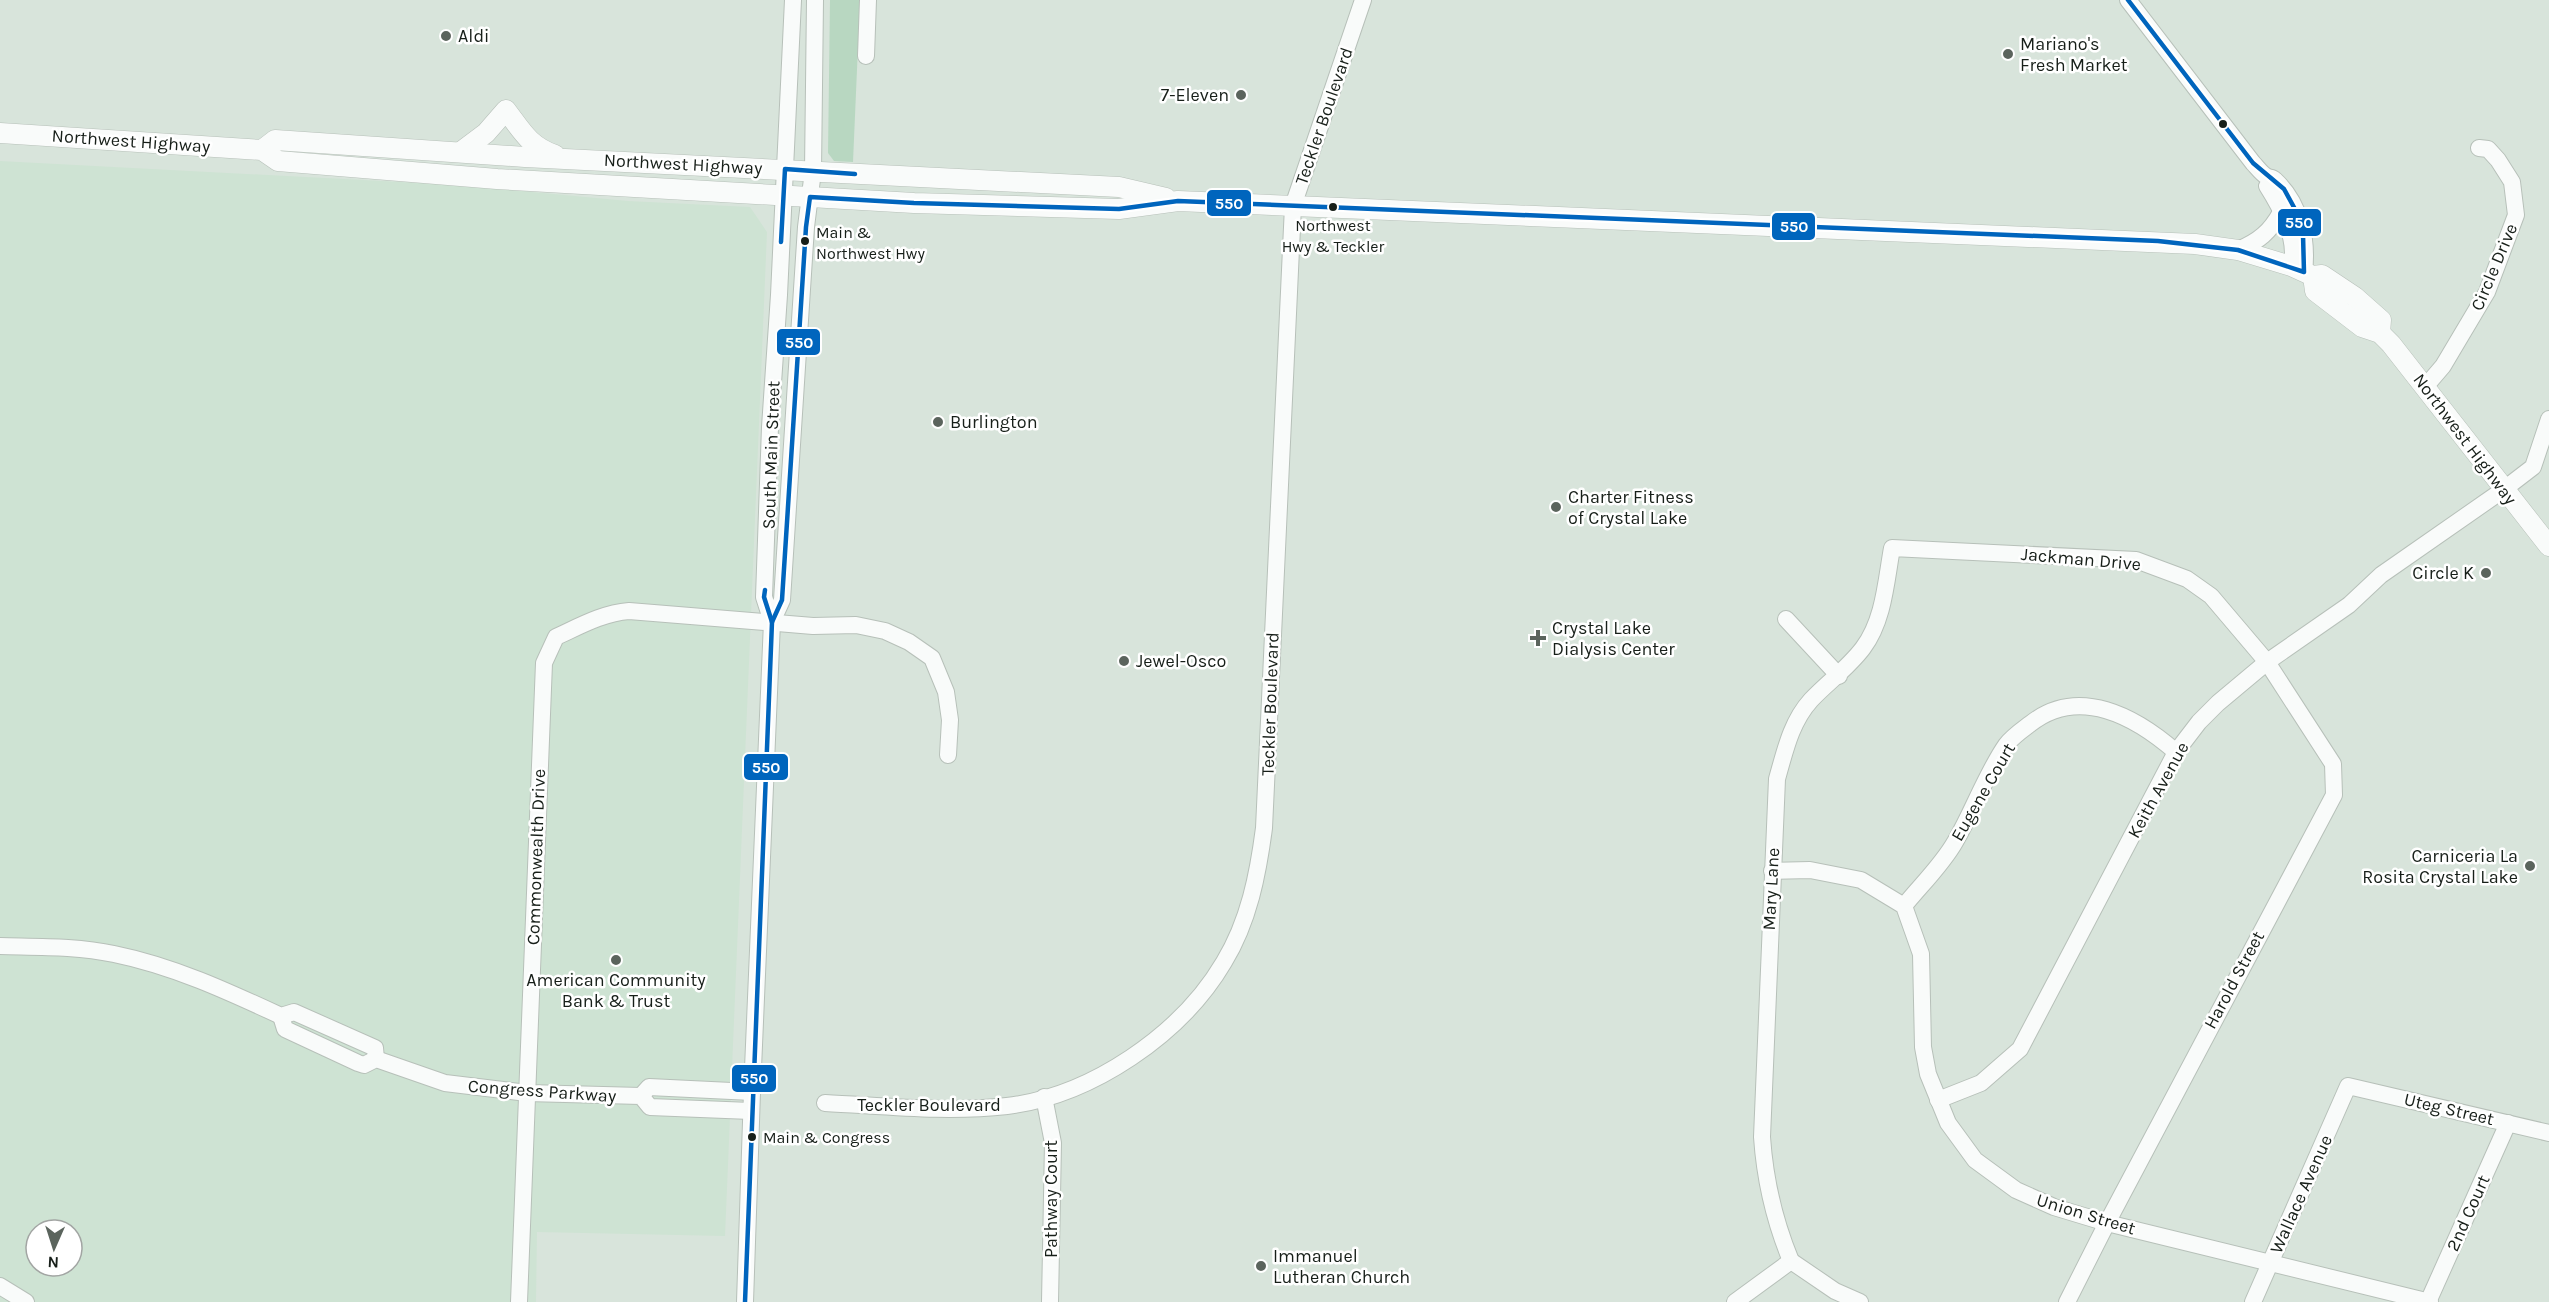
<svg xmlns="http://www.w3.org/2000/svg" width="2549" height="1302" font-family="Karla,sans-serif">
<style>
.built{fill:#cee3d3;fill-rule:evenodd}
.green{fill:#b8d7c1}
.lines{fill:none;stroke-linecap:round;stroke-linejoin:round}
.minor-casing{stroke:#b7c0b9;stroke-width:18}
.major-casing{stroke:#b7c0b9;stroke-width:21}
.minor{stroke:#f9fbfa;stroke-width:16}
.major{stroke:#f9fbfa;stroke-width:20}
.bus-1-casing{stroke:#fff;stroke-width:9}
.bus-1{stroke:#0065bd;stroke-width:4.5}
.poi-dot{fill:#5b645d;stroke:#fff;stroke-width:2}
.bus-dot{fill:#171f19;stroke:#fff;stroke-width:2}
.labels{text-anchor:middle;stroke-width:5;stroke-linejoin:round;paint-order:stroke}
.bus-label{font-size:16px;fill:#171f19;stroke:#fff;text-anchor:start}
.poi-label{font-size:18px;fill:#171f19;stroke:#fff;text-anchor:start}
.street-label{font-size:18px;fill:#171f19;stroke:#fff}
.line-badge{stroke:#fff;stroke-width:2}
.badge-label{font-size:16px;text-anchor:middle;font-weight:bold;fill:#fff}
</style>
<rect width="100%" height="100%" fill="#d8e4db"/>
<path class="built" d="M0,161l458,24 170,16 122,6 17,25 -42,1004 -188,-4 -1,70h-536zM36,1230h36v36h-36z"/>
<path class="green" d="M830,0h30l-7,162 -19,-1 -6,-8z"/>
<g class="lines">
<defs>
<g id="minor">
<path d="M2128,0l125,163c4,4 8,10 13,13 5,3 5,0 9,4 25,23 33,59 29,92"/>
<path d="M866,56l2,-56"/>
<path d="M2267,186c14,22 32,55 24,80"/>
<path d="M2238,250c21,-9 32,-18 43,-38"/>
<path d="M2425,387l18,-21 44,-74 29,-77 -4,-33 -14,-22 -10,-11 -9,-1"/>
<path d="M1786,619l53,57"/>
<path d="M772,622l10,-22 24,-373 7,-56 2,-171"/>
<path d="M1772,871l38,-1 51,10 43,26 17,48 2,93 5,27 20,49 27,37 41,30 38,17 53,16 323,79"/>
<path d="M1904,906c16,-20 38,-41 51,-64 17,-29 32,-70 51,-97 6,-8 16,-15 24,-21 49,-39 106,-7 146,28"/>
<path d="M0,946c38,1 77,0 114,8 59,12 113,37 167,62l13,-4 81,36 1,11"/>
<path d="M281,1016l4,13 73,34 6,2 12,-6 69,24 82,10 114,3 9,11 101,4"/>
<path d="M641,1096l8,-9 103,5"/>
<path d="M1044,1097l9,46 -3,159"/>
<path d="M1938,1100l43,-17 39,-34 156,-297 23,-30 19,-19 49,-41 82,-57 32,-30 122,-85 30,-23 16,-48"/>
<path d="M825,1103c60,3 122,10 182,3 84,-10 174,-71 217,-144 25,-41 34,-88 40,-134l29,-622 70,-206"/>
<path d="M1791,1261c-17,-41 -26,-80 -29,-124l15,-358c8,-28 14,-57 34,-79 17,-18 37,-32 52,-52 21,-28 23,-67 29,-100l244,12 51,19 24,17 56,66 66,102 1,31 -227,428 -40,79"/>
<path d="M1791,1261l44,30 25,11"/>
<path d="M0,1286l26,16"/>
<path d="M519,1302l25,-639 12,-26c24,-11 47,-24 73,-26l184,15 43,-1 29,6 24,11 23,16 14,34 4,28 -2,35"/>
<path d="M745,1302l7,-210 20,-470 -8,-25 6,-170 9,-132 14,-295"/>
<path d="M1735,1302l56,-41"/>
<path d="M2253,1302l95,-216 201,47"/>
<path d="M2428,1302l80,-179"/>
</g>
<g id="major">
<path d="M0,133l262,17 16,11 219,18 417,24 205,6 59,-8 1017,43 43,6 53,16 22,10 9,-1 33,22 26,23 -1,13"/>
<path d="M262,150l13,-10 250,17 594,30 47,11"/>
<path d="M462,151l24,-18 20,-23c16,21 23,36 49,45"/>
<path d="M2313,276l2,15 47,36 18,6 11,11 158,202"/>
</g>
</defs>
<use href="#minor" class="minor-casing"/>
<use href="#major" class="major-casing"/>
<use href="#minor" class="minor"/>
<use href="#major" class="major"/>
<defs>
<g id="bus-1">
<path d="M781,242l4,-73 70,5"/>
<path d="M772,622l10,-22 24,-373 4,-30 104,6 205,6 59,-8 980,40 80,9 66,22 -1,-38 -7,-23 -12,-22 -31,-26 -125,-163"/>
<path d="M745,1302l27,-680 -8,-25 1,-7"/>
</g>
</defs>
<use href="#bus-1" class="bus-1-casing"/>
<use href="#bus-1" class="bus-1"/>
</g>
<g class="poi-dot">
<circle cx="446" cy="36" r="6"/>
<circle cx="2008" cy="54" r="6"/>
<circle cx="1241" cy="95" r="6"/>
<circle cx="938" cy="422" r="6"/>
<circle cx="1556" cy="507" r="6"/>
<circle cx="2486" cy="573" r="6"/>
<path d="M1535 629h6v6h6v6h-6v6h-6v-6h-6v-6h6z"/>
<circle cx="1124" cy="661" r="6"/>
<circle cx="2530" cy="866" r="6"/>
<circle cx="616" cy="960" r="6"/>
<circle cx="1261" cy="1266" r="6"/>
</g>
<g class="bus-dot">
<circle cx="2223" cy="124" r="5"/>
<circle cx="1333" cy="207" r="5"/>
<circle cx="805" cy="241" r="5"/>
<circle cx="752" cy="1137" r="5"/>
</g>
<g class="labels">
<g class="bus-label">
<text x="1333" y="231" text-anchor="middle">Northwest<tspan x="1333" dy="21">Hwy &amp; Teckler</tspan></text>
<text x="816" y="238">Main &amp;<tspan x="816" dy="21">Northwest Hwy</tspan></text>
<text x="763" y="1143">Main &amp; Congress</text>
</g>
<g class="poi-label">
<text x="458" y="42">Aldi</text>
<text x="2020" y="50">Mariano's<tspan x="2020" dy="21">Fresh Market</tspan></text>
<text x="1229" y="101" text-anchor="end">7-Eleven</text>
<text x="950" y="428">Burlington</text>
<text x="1568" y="503">Charter Fitness<tspan x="1568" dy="21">of Crystal Lake</tspan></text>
<text x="2474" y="579" text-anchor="end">Circle K</text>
<text x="1552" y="634">Crystal Lake<tspan x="1552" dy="21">Dialysis Center</tspan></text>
<text x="1136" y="667">Jewel-Osco</text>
<text x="2518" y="862" text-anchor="end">Carniceria La<tspan x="2518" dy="21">Rosita Crystal Lake</tspan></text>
<text x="616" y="986" text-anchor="middle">American Community<tspan x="616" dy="21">Bank &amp; Trust</tspan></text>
<text x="1273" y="1262">Immanuel<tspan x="1273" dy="21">Lutheran Church</tspan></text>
</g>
<g class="street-label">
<text transform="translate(1324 116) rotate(-71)" y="6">Teckler Boulevard</text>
<text transform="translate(131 141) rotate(4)" y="6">Northwest Highway</text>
<text transform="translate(683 164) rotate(3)" y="6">Northwest Highway</text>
<text transform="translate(2494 267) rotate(-67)" y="6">Circle Drive</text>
<text transform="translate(2465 439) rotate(53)" y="6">Northwest Highway</text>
<text transform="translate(771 455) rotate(-88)" y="6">South Main Street</text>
<text transform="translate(2081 559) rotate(5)" y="6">Jackman Drive</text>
<text transform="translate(1270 704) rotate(-88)" y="6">Teckler Boulevard</text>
<text transform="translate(2158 790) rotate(-61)" y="6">Keith Avenue</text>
<text transform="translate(1983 792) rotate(-60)" y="6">Eugene Court</text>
<text transform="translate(536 857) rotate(-88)" y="6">Commonwealth Drive</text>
<text transform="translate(1771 889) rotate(-87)" y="6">Mary Lane</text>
<text transform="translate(2234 980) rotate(-62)" y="6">Harold Street</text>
<text transform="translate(542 1091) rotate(4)" y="6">Congress Parkway</text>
<text x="929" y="1111">Teckler Boulevard</text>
<text transform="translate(2449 1109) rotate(13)" y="6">Uteg Street</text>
<text transform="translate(2301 1194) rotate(-66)" y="6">Wallace Avenue</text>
<text transform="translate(1051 1199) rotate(-90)" y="6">Pathway Court</text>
<text transform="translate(2468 1213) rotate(-66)" y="6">2nd Court</text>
<text transform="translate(2086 1214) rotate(17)" y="6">Union Street</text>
</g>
</g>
<g class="line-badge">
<rect x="1206" y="189" width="46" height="28" rx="6" fill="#0065bd"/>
<rect x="2277" y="208" width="45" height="29" rx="6" fill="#0065bd"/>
<rect x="1771" y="212" width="45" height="29" rx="6" fill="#0065bd"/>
<rect x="776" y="328" width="45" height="28" rx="6" fill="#0065bd"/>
<rect x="743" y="753" width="46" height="28" rx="6" fill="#0065bd"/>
<rect x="731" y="1064" width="46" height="29" rx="6" fill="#0065bd"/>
</g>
<g class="badge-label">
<text x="1229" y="209">550</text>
<text x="2299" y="228">550</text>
<text x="1794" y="232">550</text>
<text x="799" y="348">550</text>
<text x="766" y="773">550</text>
<text x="754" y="1084">550</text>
</g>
<g transform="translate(54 1248) rotate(183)"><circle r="28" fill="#ffffff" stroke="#a2a5a3" stroke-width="1.5"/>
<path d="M0-4.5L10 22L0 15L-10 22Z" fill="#5b645d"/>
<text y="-9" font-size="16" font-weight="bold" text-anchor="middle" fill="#171f19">N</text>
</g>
</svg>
